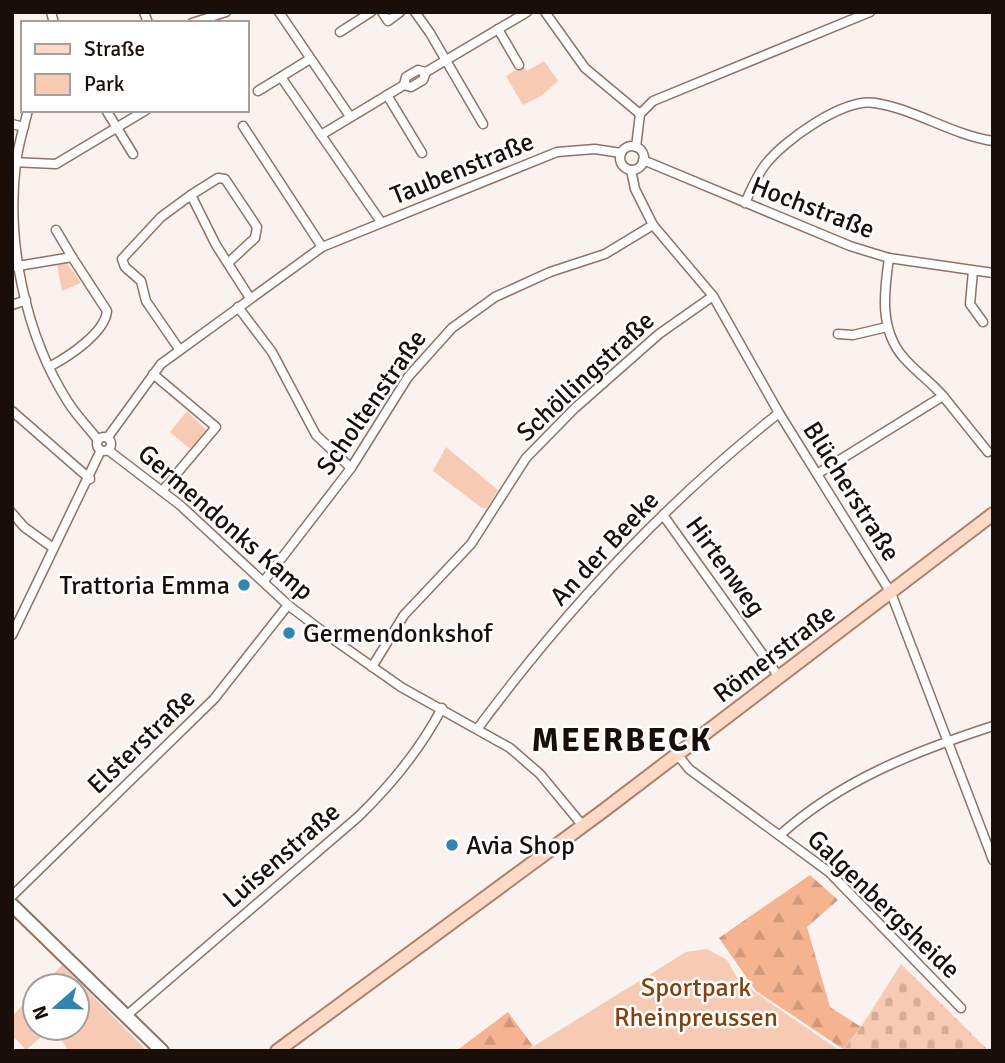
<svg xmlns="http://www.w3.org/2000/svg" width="1005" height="1063" font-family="Signika,sans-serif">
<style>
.forest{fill:url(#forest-firs)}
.cemetery{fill:url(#cemetery-stones)}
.park{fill:#f7cbb3}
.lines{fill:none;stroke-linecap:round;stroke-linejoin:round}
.street-casing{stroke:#917261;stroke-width:11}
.secondary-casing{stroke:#917261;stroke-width:16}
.primary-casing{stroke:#ae826a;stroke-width:16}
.street{stroke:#fff;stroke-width:8}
.secondary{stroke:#fff;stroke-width:12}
.primary{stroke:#fed9c5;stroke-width:12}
.poi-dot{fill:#2f85b4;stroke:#fff;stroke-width:2.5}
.labels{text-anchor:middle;stroke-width:5;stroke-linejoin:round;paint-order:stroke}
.street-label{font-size:26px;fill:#1a0e08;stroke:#fff}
.poi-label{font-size:26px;fill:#1a0e08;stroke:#fff;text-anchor:start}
.park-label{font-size:26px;fill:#863f08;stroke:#fff}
.district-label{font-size:33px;font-weight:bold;letter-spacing:2px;fill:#1a0e08;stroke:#fff}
</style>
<defs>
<pattern id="forest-firs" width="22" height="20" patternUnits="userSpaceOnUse" patternTransform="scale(1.75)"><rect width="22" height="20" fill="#f5b38f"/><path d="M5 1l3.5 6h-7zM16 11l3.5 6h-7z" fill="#d1997a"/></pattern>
<pattern id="cemetery-stones" width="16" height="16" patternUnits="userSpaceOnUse" patternTransform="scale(1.75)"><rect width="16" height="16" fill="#f7cbb3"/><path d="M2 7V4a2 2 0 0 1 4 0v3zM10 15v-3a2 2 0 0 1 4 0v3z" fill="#d3ad98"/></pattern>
</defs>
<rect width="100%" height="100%" fill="#faf2ef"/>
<g class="forest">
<path d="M810,875l28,25 -31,27 23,80 31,20 -18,22 -87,-58 -37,-53z"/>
<path d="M508,1012l25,34 -7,5h-70z"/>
</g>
<path class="cemetery" d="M901,964l88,87h-147l19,-24z"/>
<g class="park">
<path d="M544,61l14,20 -17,15 -18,9 -17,-29 17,-10 4,5z"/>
<path d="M67,263l14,20 -19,8 -5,-26z"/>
<path d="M187,411l19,19 -16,19 -20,-17z"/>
<path d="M446,447l52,43 -11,18h-5l-49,-37z"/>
<path d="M707,949l20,11 12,21 101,70h-314l160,-99z"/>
<path d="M62,965l85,86h-78l-11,-16 -11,-3 -21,18 -14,-15v-19l23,-23v35h42v-42h-35z"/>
</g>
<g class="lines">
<defs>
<g id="street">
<path d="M51,12l3,11"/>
<path d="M144,12l4,11"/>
<path d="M279,12l70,103"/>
<path d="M382,12l6,9 12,-9"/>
<path d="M415,12l15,21 53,91"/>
<path d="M545,12l40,56 55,46 -4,33"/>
<path d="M192,23l34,-11"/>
<path d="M498,29l21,36"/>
<path d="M340,32l31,-20"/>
<path d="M281,77l100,145"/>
<path d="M404,85l7,2 12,-7 3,-8"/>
<path d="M258,91l52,-32"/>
<path d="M387,95l35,58"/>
<path d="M28,110c-4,17 -10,35 -12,53 -10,78 9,172 52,239 8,13 20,25 30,38"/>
<path d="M106,110l27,44"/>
<path d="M640,114l13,-13 217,-89"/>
<path d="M12,124l12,3"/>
<path d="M243,126l79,121"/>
<path d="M321,135l83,-50 2,-8 12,-7 8,2 101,-60"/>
<circle cx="632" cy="158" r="12"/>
<path d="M643,160l207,86 39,12 104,15"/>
<path d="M12,162l44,2 90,-54"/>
<path d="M631,170l4,19 18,36 60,71 66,117 112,180 102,267"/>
<path d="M191,195l27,-17 7,1 32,48 -2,11 -27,25"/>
<path d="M745,203c6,-13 11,-26 20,-38 18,-24 78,-67 110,-62 40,6 77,32 118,38"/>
<path d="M56,230l16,27"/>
<path d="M12,267l60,-10 35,54c-2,22 -39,46 -58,56"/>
<path d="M973,271l-3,33 13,18"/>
<path d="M12,305l14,-5"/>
<path d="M238,307l34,45 44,83 35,33"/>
<path d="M838,334l15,1 34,-8"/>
<path d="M179,349l-33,-48 -5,-20 -16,-14 -3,-8 39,-42 30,-22 25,50 34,53"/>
<path d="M153,374l63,53 -54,64"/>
<path d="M943,396l45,56"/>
<path d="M12,411l78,68"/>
<circle cx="104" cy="444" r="7"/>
<path d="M108,437l53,-73 161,-117 235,-95 38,-3 26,4"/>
<path d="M108,450l72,55 108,100 42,32 71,50 109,61 30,26 43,52"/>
<path d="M817,474l126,-78c-12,-14 -28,-25 -39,-38 -25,-28 -20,-66 -15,-100"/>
<path d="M12,513l12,14 28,20"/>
<path d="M663,515l116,162"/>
<path d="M264,581l87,-113 57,-91 44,-49 43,-31 55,-25 55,-18 48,-29"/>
<path d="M12,635l89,-185"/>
<path d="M372,667l32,-52 67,-71 55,-86 49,-50 84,-74 54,-38"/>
<path d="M478,728c86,-116 187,-225 301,-315"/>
<path d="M677,754l12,15 140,103 132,136"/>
<path d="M780,835c61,-55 136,-84 213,-109"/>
<path d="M12,896l202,-197 74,-94"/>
<path d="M126,1016l232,-199c34,-33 62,-67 84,-109"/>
</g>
<path id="secondary" d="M12,905l150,146"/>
<path id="primary" d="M277,1051l326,-240 390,-297"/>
</defs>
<use href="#street" class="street-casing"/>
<use href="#secondary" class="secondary-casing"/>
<use href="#primary" class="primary-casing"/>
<use href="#street" class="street"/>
<use href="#secondary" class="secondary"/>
<use href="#primary" class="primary"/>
</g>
<g class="poi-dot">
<circle cx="244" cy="585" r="7"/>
<circle cx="289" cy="633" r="7"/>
<circle cx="452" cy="845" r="7"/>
</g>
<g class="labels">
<g class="street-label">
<text transform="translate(462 168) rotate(-22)" y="9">Taubenstraße</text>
<text transform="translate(813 207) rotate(21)" y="9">Hochstraße</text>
<text transform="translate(585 376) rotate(-43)" y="9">Schöllingstraße</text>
<text transform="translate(371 402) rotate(-55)" y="9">Scholtenstraße</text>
<text transform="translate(852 491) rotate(58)" y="9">Blücherstraße</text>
<text transform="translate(226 522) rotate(41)" y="9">Germendonks Kamp</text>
<text transform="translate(604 548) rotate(-47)" y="9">An der Beeke</text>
<text transform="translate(726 566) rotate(54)" y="9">Hirtenweg</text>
<text transform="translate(774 653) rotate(-37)" y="9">Römerstraße</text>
<text transform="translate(141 741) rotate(-44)" y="9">Elsterstraße</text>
<text transform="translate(281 855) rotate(-41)" y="9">Luisenstraße</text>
<text transform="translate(884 904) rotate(44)" y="9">Galgenbergsheide</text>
</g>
<g class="poi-label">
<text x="230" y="594" text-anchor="end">Trattoria Emma</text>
<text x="303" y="642">Germendonkshof</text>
<text x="466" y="854">Avia Shop</text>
</g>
<g class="park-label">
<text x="696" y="996">Sportpark<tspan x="696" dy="30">Rheinpreussen</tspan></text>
</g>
<g class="district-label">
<text x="622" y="751">MEERBECK</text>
</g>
</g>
<rect width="1005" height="1063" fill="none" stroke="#1a0e08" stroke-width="28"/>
<rect x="21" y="21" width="228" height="91" fill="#ffffff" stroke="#a39f9c" stroke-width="2"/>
<rect x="35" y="44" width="35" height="10" fill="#fed9c5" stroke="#a39f9c" stroke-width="2"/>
<text x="84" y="56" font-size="21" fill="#1a0e08">Straße</text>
<rect x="35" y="74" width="35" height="21" fill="#f7cbb3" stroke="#a39f9c" stroke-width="2"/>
<text x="84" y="91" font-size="21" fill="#1a0e08">Park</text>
<g transform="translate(56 1007) rotate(250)"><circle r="33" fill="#ffffff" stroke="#a39f9c" stroke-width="2"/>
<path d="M0-5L12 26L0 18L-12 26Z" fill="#2f85b4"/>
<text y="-10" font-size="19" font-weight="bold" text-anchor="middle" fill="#1a0e08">N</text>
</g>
</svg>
